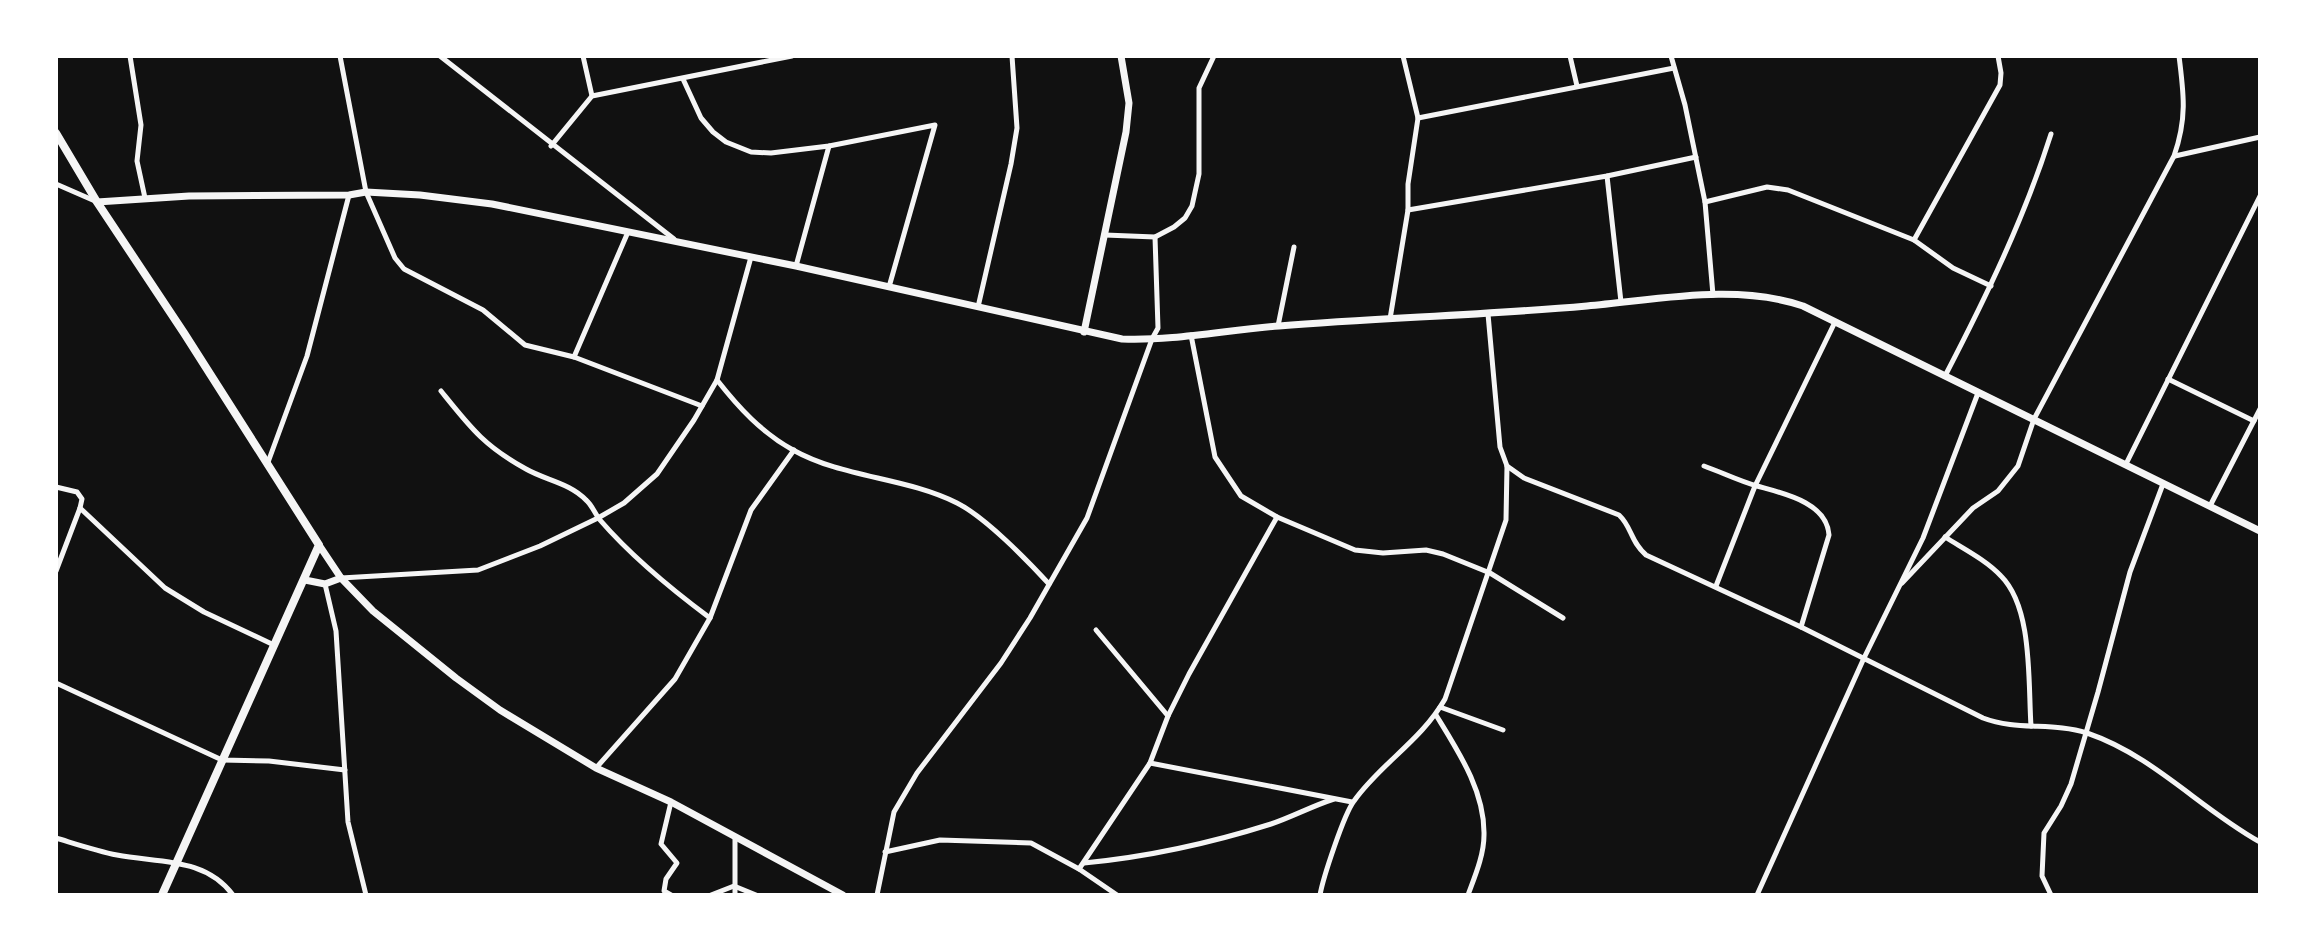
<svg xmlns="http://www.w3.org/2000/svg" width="2316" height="951" font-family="'IBM Plex Sans',sans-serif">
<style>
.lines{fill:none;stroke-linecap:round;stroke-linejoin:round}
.minor{stroke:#f5f5f5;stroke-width:5}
.tertiary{stroke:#f5f5f5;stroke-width:7}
.secondary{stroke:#f5f5f5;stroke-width:8}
</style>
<rect width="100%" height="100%" fill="#111"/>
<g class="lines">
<g class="minor">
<path d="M130,56l11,69 -4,36 8,37"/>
<path d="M340,56l26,136 29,66 9,11 79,41 42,35 49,12 128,49"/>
<path d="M440,56l234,183"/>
<path d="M583,56l9,40"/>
<path d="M1570,56l7,30"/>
<path d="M1671,56l14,49 20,97 8,93"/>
<path d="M683,79l18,39 12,14 13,10 25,10 20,1 58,-7 106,-21 -46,162"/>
<path d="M1418,118l256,-50"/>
<path d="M551,146l41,-50 200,-40"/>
<path d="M2175,156l85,-19"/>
<path d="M1607,176l14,126"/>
<path d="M56,184l39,17"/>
<path d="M1705,202l62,-15 21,3 126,50 39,28 38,18"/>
<path d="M1408,210l199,-34 89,-19"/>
<path d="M1105,235l50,2 19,-10 11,-9 7,-12 7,-32v-86l15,-32"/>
<path d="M1914,240l86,-155 1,-12 -3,-17"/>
<path d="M796,266l33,-120"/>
<path d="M978,307l33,-143 6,-36 -5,-72"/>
<path d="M1390,319l18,-109v-26l10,-66 -15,-62"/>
<path d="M1278,326l16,-79"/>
<path d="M1191,335l24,122 26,39 36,21 78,33 28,3 43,-3 17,4 47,19 73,45"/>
<path d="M574,357l54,-125"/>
<path d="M1945,376c41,-79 79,-157 106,-242"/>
<path d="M2168,379l86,42"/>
<path d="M717,380c22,28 44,52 76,70 50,28 112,27 164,53 28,14 70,57 92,81"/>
<path d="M441,391c29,36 43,55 85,78 19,11 44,14 60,31 6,5 9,14 14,20 32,37 71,69 110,98"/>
<path d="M2126,464l134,-268"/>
<path d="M267,465l40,-109 42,-161"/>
<path d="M1507,466l17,12 95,37c13,12 11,26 27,40l155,72 182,91c34,13 70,4 104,15 67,23 112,75 173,109"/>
<path d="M1704,466c17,6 35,15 53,20 25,7 70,16 72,49l-28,92"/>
<path d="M56,487l21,5 5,7 -2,9 85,80 39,24 70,33"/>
<path d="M2210,506l50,-97"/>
<path d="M1945,537c19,12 41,23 56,39 32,32 27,106 30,150"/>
<path d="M56,571l24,-63"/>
<path d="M341,578l137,-8 62,-24 58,-28 26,-15 33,-29 37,-54 23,-40 34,-123"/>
<path d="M1902,583l71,-75 25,-17 20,-25 16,-47 140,-263c13,-37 10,-61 5,-100"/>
<path d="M325,584l11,47 12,191 18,73"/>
<path d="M1716,586l39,-100 80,-164"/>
<path d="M1096,630l72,86"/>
<path d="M56,683l166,77 47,1 76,9"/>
<path d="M1440,707l63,23"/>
<path d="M1436,715c22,36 49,76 48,120 0,20 -9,41 -16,60"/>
<path d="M1150,763l202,39"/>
<path d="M596,768l79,-89 35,-61 41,-108 43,-60"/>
<path d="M735,837v58"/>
<path d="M56,838c20,6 41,13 61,17 41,8 88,2 116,40"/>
<path d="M885,852l55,-12 91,3 48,26 38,26"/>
<path d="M1084,863c63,-6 127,-20 187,-39 21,-7 41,-18 63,-25"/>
<path d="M1079,869l71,-106 18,-47 21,-42 88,-157"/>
<path d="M671,895l-7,-4 2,-12 11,-16 -16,-19 10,-42"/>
<path d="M711,895l23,-9 22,9"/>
<path d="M877,895l17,-83 23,-39 84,-110 29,-45 57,-100 65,-179 6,-11 -3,-91"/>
<path d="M1320,895c3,-17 24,-81 34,-94 26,-37 67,-60 91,-102l61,-179 1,-54 -7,-19 -12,-133"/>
<path d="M1757,895l107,-237 59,-120 55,-145"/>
<path d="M2051,895l-9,-19 2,-43 17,-27 10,-22 27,-92 32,-120 33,-88"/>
</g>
<g class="tertiary">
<path d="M97,202l92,-6 160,-1 17,-3 54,3 72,9 304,62 326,73c52,2 104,-9 157,-13 102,-8 205,-11 308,-20 70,-6 148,-23 216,0l457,225"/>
<path d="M1084,332l42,-200 3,-29 -8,-47"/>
<path d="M319,545l22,33 32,33 83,67 44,32 96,58 75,34 172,93"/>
<path d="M305,580l20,4 16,-6"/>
</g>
<path class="secondary" d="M56,133l41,69 87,131 135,212 -157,350"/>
</g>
<rect width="2316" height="951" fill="none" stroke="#ffffff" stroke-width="116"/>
</svg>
